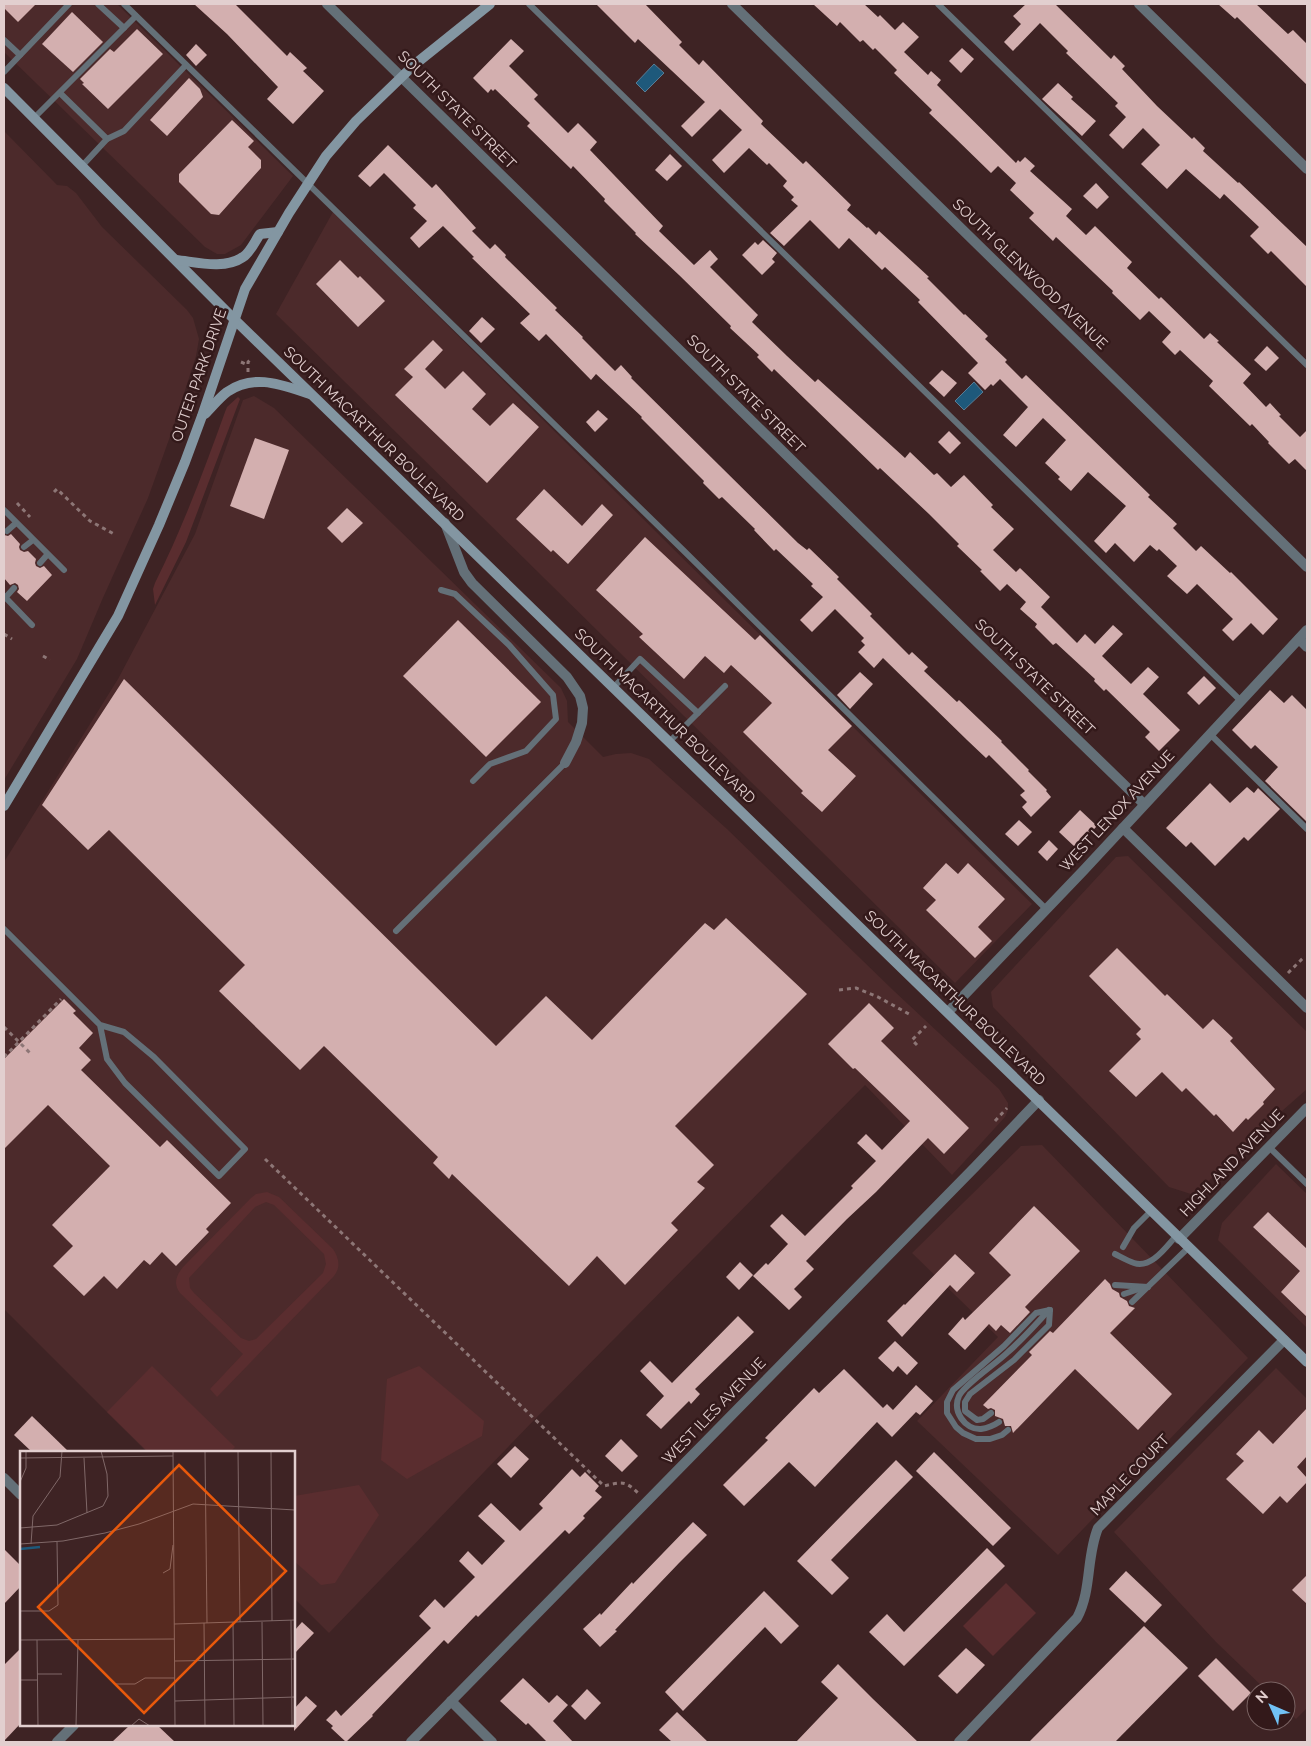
<svg xmlns="http://www.w3.org/2000/svg" width="1311" height="1746" font-family="Raleway,sans-serif">
<style>
.built{fill:#4c2a2b}
.green{fill:#5a2d2f;fill-rule:evenodd}
.water{fill:#1e597b;stroke:#597c94}
.building{fill:#d3afaf}
.lines{fill:none;stroke-linecap:round;stroke-linejoin:round}
.path{stroke:#8d7676;stroke-width:3;stroke-dasharray:4 4;stroke-linecap:butt}
.lane{stroke:#647078;stroke-width:6}
.street{stroke:#647078;stroke-width:10}
.secondary{stroke:#8396a2;stroke-width:10}
.labels{text-anchor:middle;stroke-width:5;stroke-linejoin:round;paint-order:stroke}
.street-label{font-size:15px;fill:#e2cfcf;stroke:#33191a}
.inset-river{fill:none;stroke:#1e597b;stroke-width:2.5}
.inset-road{fill:none;stroke:#806868;stroke-width:1}
.view{fill:#e8590c;fill-opacity:0.15;stroke:#e8590c;stroke-width:2.5}
.inset-edge{fill:none;stroke:#e2cfcf;stroke-width:2.5}
</style>
<rect width="100%" height="100%" fill="#3e2324"/>
<g class="built">
<path d="M4,4h113l176,172 -52,69 -16,9h-8l-12,-7 -201,-195z"/>
<path d="M4,131l53,54 10,1 9,7 26,34 85,83 6,8 6,21 -3,17 -24,75 -24,67 -46,102 -25,59 -73,121z"/>
<path d="M333,212l699,692 -77,79 -679,-669z"/>
<path d="M254,396l20,12 287,280 6,13 1,21 35,35 13,-3 15,-1 18,6 78,70 167,162 105,98 9,14v7l-3,7 -53,58 -87,-90 -328,332 -208,216 -35,-35v-146h-147l-143,-143v-447l114,-183 77,-145 48,-134z"/>
<path d="M1128,856l179,176v57l-33,29 -80,77 -25,-8 -176,-180 -2,-15 125,-135z"/>
<path d="M1042,1145l206,213 -190,197 -141,-134 81,-84 -86,-84 109,-107z"/>
<path d="M1276,1164l31,30v134l-89,-88 4,-17z"/>
<path d="M1276,1368l31,31v309l-11,11 -10,-9v-19h-19l-51,-49 -102,-110z"/>
</g>
<g class="green">
<path d="M238,397l2,2 -54,143 -31,63 -2,-16 2,-6c28,-56 49,-113 70,-171l2,-5z"/>
<path d="M267,1192l12,5 54,52c6,9 8,18 1,27l-117,121 -7,-8 33,-35 -63,-61c-7,-10 -4,-17 3,-26l68,-69 5,-4zM266,1202l8,3 50,49 2,10 -3,9 -67,66 -7,2 -8,-3 -47,-45 -4,-5 -1,-10 66,-71z"/>
<path d="M152,1366l83,81 -5,5h-82l-41,-40z"/>
<path d="M419,1366l65,55 -2,15 -75,43 -26,-19 6,-81z"/>
<path d="M359,1485l20,30 -44,68 -14,2 -27,-24v-65z"/>
<path d="M1006,1583l30,30 -43,43 -30,-30z"/>
</g>
<g class="water">
<path d="M654,64l10,9 -19,19 -9,-9z"/>
<path d="M974,382l9,10 -19,18 -9,-9z"/>
</g>
<g class="building">
<path d="M4,4h32l-18,18 -14,-14z"/>
<path d="M194,4h41l52,52 3,-4 17,16 -4,3 21,20 -31,33 -26,-25 11,-12 -51,-53z"/>
<path d="M596,4h49l37,38 -3,3 20,20 4,-5 60,61 -2,3 42,40 3,-3 45,44 -4,5 20,18 1,-1 8,8 3,-4 23,21 27,25 -2,1 37,37 1,-1 23,22 -3,3 22,21 -2,2 17,17 4,-4 124,120 -2,2 29,27 -4,4 23,23 5,-5 29,27 1,-1 47,47 -15,16 -12,-12 -18,18 -11,-11 11,-11 -36,-35 -10,10 -20,-18 10,-10 -18,-17 -2,2 -7,-6 -16,17 -19,-19 -9,10 -12,-12 32,-35 -38,-34 -17,19 -13,-12 2,-2 -15,-14 21,-23 -23,-22 -27,29 -13,-12 25,-28 -28,-28 -7,7 -2,-2 -6,6 -17,-17 10,-10 -60,-61 2,-2 -35,-33 -3,3 -33,-32 -10,11 -29,-29 -26,26 -14,-13 28,-27 -7,-6 3,-3 -11,-11 4,-5 -18,-18 -2,2 -18,-17 -25,25 -12,-13 30,-30 -22,-21 -28,28 -11,-11 24,-24 -67,-63 -3,4z"/>
<path d="M813,4h51l14,13 2,-2 15,15 8,-8 16,15 -15,15 24,23 3,-4 10,9 -4,5 79,78 2,-3 2,2 5,-5 10,9 -5,5 42,38 -6,7 20,19 9,-9 37,36 -5,6 32,31 2,-2 43,42 6,-6 9,8 -2,1 34,32 -8,9 23,24 4,-4 11,12 -2,1 21,21 7,-7v41l-12,-12 -6,5 -21,-21 1,-1 -17,-18 -2,2 -41,-40 4,-5 -33,-31 -5,5 -13,-13 9,-10 -22,-21 -9,9 -28,-27 1,-2 -57,-54 -3,4 -24,-23 5,-5 -24,-23 6,-7 -18,-17 -7,7 -39,-38 -23,-22 3,-3 -38,-37 3,-3 -22,-22 -2,2 -10,-10 -3,2 -20,-20 -3,4z"/>
<path d="M1026,4h29l56,55 3,-4 11,11 -3,3 35,37 35,33 2,-2 11,11 -2,3 35,32 1,-1 68,65v40l-36,-36 -3,3 -18,-18 9,-9 -35,-33 -4,5 -34,-30 -19,20 -26,-25 19,-19 -17,-17 -20,21 -14,-14 17,-18 -11,-11 3,-3 -52,-50 2,-2 -28,-28 -27,28 -9,-9 17,-18 -8,-8z"/>
<path d="M1218,4h38l32,30 5,-4 14,14v41l-70,-68 -2,2z"/>
<path d="M72,12l31,30 -30,30 -31,-28z"/>
<path d="M137,29l26,25 -55,55 -26,-25 2,-1 -4,-4 30,-30 4,3z"/>
<path d="M511,39l13,12 -15,15 29,29 -4,4 34,34 10,-10 19,19 -7,8 73,76 -4,5 35,34 16,-15 8,9 -8,8 48,48 -6,7 35,34 28,26 3,-3 87,79 5,-6 24,23 3,-2 14,14 13,-12 29,30 -2,2 23,22 -21,21 23,22 4,-4 30,29 -9,10 36,36 8,-9 10,10 18,-19 10,9 -21,22 29,28 17,-17 11,10 -16,17 37,36 -21,21 -14,-14 5,-5 -44,-43 -2,2 -10,-10 1,-2 -39,-36 -3,2 -18,-18 2,-3 -17,-15 6,-7 -19,-18 -7,7 -20,-20 2,-1 -25,-24 2,-2 -30,-30 -49,-46 -2,2 -104,-101 -2,3 -15,-15 2,-2 -29,-27 1,-2 -52,-51 -44,-41 1,-1 -32,-32 1,-2 -32,-33 -2,3 -44,-43 3,-3 -35,-34 -2,2 -2,-2 -3,4 -15,-15z"/>
<path d="M196,44l11,11 -11,11 -10,-11z"/>
<path d="M962,48l12,11 -13,14 -12,-12z"/>
<path d="M189,78l11,11 3,8 -36,39 -17,-16z"/>
<path d="M1058,83l15,14 -2,2 25,22 -14,15 -40,-37z"/>
<path d="M232,120l22,21 -6,6 13,13v8l-42,47 -8,-1 -32,-32v-8z"/>
<path d="M388,145l44,43 4,-4 40,44 -4,3 18,18 5,-5 11,11 -1,2 52,51 -2,2 28,27 -1,1 33,33 6,-6 11,12 -1,1 167,165 9,7 2,-2 30,29 -2,2 35,35 -2,2 39,39 3,-3 16,15 -4,4 33,31 2,-2 43,41 -1,1 28,28 -1,1 19,19 -1,1 5,6 -20,20 -9,-10 5,-5 -7,-7 5,-4 -36,-36 -3,3 -19,-18 -84,-82 -9,10 -16,-16 7,-7 -4,-4 3,-3 -29,-29 -23,23 -12,-12 23,-23 -12,-11 2,-2 -37,-35 -2,2 -20,-21 1,-1 -33,-32 -3,2 -16,-16 1,-2 -63,-63 1,-1 -46,-43 -5,6 -45,-46 -7,7 -19,-18 10,-9 -58,-56 2,-1 -31,-31 -24,22 -9,-10 17,-17 -14,-13 3,-3 -32,-32 -14,14 -12,-11z"/>
<path d="M670,154l12,12 -15,15 -12,-11z"/>
<path d="M1096,183l13,14 -12,12 -14,-13z"/>
<path d="M763,240l14,13 -5,6 3,3 -13,13 -20,-20 13,-13 3,3z"/>
<path d="M340,260l18,18 2,-2 25,25 -27,26 -42,-43z"/>
<path d="M482,317l13,12 -14,14 -12,-12z"/>
<path d="M433,340l10,10 -18,19 20,20 18,-18 23,23 -14,15 18,17 23,-23 26,24 -52,56 -92,-88 18,-18 -9,-8z"/>
<path d="M1267,346l12,12 -13,13 -12,-11z"/>
<path d="M942,370l15,13 -13,14 -15,-14z"/>
<path d="M598,410l10,9 -13,13 -9,-10z"/>
<path d="M949,431l12,12 -11,11 -12,-12z"/>
<path d="M255,438l34,12 -25,69 -34,-13z"/>
<path d="M544,489l38,37 20,-22 11,11 -45,49 -15,-14 -2,2 -35,-33z"/>
<path d="M347,508l16,15 -21,20 -15,-15z"/>
<path d="M11,534l9,10 -1,3 1,3 4,2 4,-1 8,8 -1,4 1,3 4,2 4,-2 8,9 -25,26 -10,-9 2,-3 -1,-4 -3,-2 -5,2 -6,-7v-43l4,1z"/>
<path d="M645,537l110,103 5,-5 92,91 -24,24 28,26 -34,36 -21,-19 2,-2 -60,-59 29,-29 -41,-38 -7,8 -19,-17 -21,23 -45,-42 4,-3 -47,-44z"/>
<path d="M458,620l83,82 -55,55 -83,-81z"/>
<path d="M860,672l13,12 -23,25 -13,-14z"/>
<path d="M1204,676l12,12 -17,17 -12,-12z"/>
<path d="M124,679l372,367 50,-50 46,44 113,-117 9,7 12,-12 81,76 -132,132 39,39 -17,17 8,6 -34,35 7,7 -53,55 -28,-29 -28,30 -117,-112 -3,5 -16,-16 5,-6 -114,-111 -24,24 -81,-79 26,-26 -136,-135 -21,20 -46,-45z"/>
<path d="M1270,690l14,13 8,-8 15,15v112l-42,-41 13,-14 -23,-22 -4,4 -19,-19z"/>
<path d="M1210,783l20,20 17,-16 7,6 4,-5 22,21 -32,32 -4,-4 -29,29 -24,-24 -5,5 -20,-19z"/>
<path d="M1080,810l17,16 -21,22 -17,-16z"/>
<path d="M1019,820l13,12 -14,14 -13,-12z"/>
<path d="M1049,840l9,9 -11,12 -9,-9z"/>
<path d="M946,863l12,11 10,-11 37,36 -27,28 14,14 -17,17 -49,-48 10,-10 -13,-12z"/>
<path d="M1117,948l48,48 2,-2 36,35 10,-10 20,19 -3,3 45,48 -12,13 1,2 -16,16 -2,-2 -13,14 -17,-18 -2,2 -28,-28 -4,4 -20,-20 -26,25 -27,-26 32,-32 -5,-5 5,-5 -52,-53z"/>
<path d="M64,999l12,12 -3,2 20,20 -14,15 12,12 -10,10 79,77 7,-7 64,63 -25,26 3,3 -33,34 -14,-14 -12,13 -6,-5 -27,29 -13,-13 -20,20 -31,-30 20,-20 -21,-21 58,-59 -62,-61 -44,44v-90z"/>
<path d="M869,1003l25,25 -13,13 88,87 -25,26 -16,-16 -52,54 -29,27 -41,42 8,8 -20,20 8,8 -13,13 -36,-34 13,-13 2,2 20,-21 -18,-18 12,-12 23,22 48,-48 -2,-2 25,-25 -19,-18 9,-9 16,16 28,-29 -55,-53 -2,1 -25,-25z"/>
<path d="M1034,1206l46,45 -55,56 5,5 -20,21 -9,-8 -5,6 -7,-7 -24,26 -17,-16 15,-17 2,3 46,-45 -22,-22z"/>
<path d="M1268,1212l39,37v68l-26,-25 19,-21 -47,-44z"/>
<path d="M955,1254l20,19 -18,19 -7,-7 -48,52 -15,-16 17,-17 1,1z"/>
<path d="M740,1262l13,13 -14,15 -13,-13z"/>
<path d="M1105,1279l5,5 2,5 7,4 1,4 7,4 2,5 6,2 -25,25 62,61 -34,36 -63,-61 -62,64 -2,-7h-6l-2,-7 -8,-3v-6l-4,-2 -3,1 -5,-4 49,-50 -3,-3 21,-21 3,2z"/>
<path d="M738,1316l16,16 -59,57 5,5 -9,10 -2,-3 -28,28 -15,-14 18,-19 -24,-25 10,-10 22,22z"/>
<path d="M895,1341l23,22 -11,12 -9,-9 -5,6 -15,-14z"/>
<path d="M844,1369l39,39 4,-4 6,6 23,-25 17,16 -13,14 -4,-3 -24,25 -15,-15 -62,65 -26,-25 -45,44 -21,-21 45,-45 -3,-2 49,-50 5,5z"/>
<path d="M1307,1408v48l-10,11 10,11v4l-20,21 -7,-7 -17,18 -37,-35 18,-18 -8,-7 23,-24 14,14z"/>
<path d="M32,1416l37,36h-37l-18,-17z"/>
<path d="M621,1439l17,17 -16,16 -17,-16z"/>
<path d="M515,1446l14,13 -18,19 -14,-14z"/>
<path d="M934,1452l77,76 -18,18 -77,-75z"/>
<path d="M896,1460l17,17 -82,83 18,18 -17,17 -35,-34z"/>
<path d="M572,1469l8,8 5,-5 14,14 -4,5 7,6 -19,19 2,2 -16,16 -4,-4 -87,87 -2,-2 -28,29 -4,-4 -72,75 1,1 -27,26 -15,-14 2,-2 -7,-6 10,-10 5,6 90,-88 -12,-12 16,-17 9,9 31,-31 -16,-16 9,-10 14,14 23,-24 -27,-25 13,-13 29,28 23,-23 -4,-4z"/>
<path d="M693,1522l14,13 -28,28 -64,67 2,1 -17,16 -17,-18 17,-16 1,2 31,-33 1,2z"/>
<path d="M987,1548l18,18 -101,100 -35,-34 18,-18 17,18z"/>
<path d="M4,1549l17,17v20l-17,18z"/>
<path d="M1126,1571l36,34 -17,18 -36,-34z"/>
<path d="M1307,1575v29l-15,-14z"/>
<path d="M764,1591l35,35 -18,18 -16,-17 -82,84 -18,-19z"/>
<path d="M302,1622l12,11 -20,21v-23z"/>
<path d="M1144,1626l44,42 -73,74h-86z"/>
<path d="M21,1648v75l-17,18v-76z"/>
<path d="M966,1648l19,17 -28,29 -19,-18z"/>
<path d="M1216,1658l35,35 -18,18 -35,-35z"/>
<path d="M838,1664l35,35 45,43h-122l42,-44 -17,-16z"/>
<path d="M523,1678l26,25 8,-8 11,10 -15,16 20,21h-26l-19,-19 -2,2 -26,-24z"/>
<path d="M587,1689l14,14 -16,17 -14,-14z"/>
<path d="M306,1696l11,10 -23,25v-22z"/>
<path d="M677,1712l31,30h-36l-13,-12z"/>
<path d="M130,1725h27l18,17h-63z"/>
</g>
<g class="lines">
<g class="path">
<path d="M241,362l7,3"/>
<path d="M248,372v-10l2,-2"/>
<path d="M54,492l3,-3 33,32 24,13"/>
<path d="M17,503l13,14"/>
<path d="M4,634l8,5"/>
<path d="M43,656l7,4"/>
<path d="M1288,973l17,-17"/>
<path d="M839,990l17,-2 22,9 31,17"/>
<path d="M4,1027l26,26"/>
<path d="M917,1045l-5,-5 14,-14"/>
<path d="M4,1057l57,-58"/>
<path d="M995,1121l12,-13"/>
<path d="M265,1159l339,327c17,-4 21,-6 34,7"/>
</g>
<g class="lane">
<path d="M124,4l559,546 363,359"/>
<path d="M529,4l712,697"/>
<path d="M938,4l369,361"/>
<path d="M124,28l12,-12"/>
<path d="M4,40l16,15"/>
<path d="M4,72l65,-68"/>
<path d="M60,93l47,46 -25,27"/>
<path d="M34,118l90,-90 -26,-24"/>
<path d="M107,139l17,-8 62,-66"/>
<path d="M4,510l60,60"/>
<path d="M7,531l9,-8"/>
<path d="M24,547l9,-7"/>
<path d="M40,563l7,-8"/>
<path d="M441,590l14,4 54,51 44,50 3,24 -30,32 -36,13 -17,17"/>
<path d="M4,596l28,29"/>
<path d="M5,598l9,-10"/>
<path d="M614,687l26,-28 58,54"/>
<path d="M1210,734l97,95"/>
<path d="M669,742l56,-56"/>
<path d="M4,929l96,96 24,7 30,25 91,92 -26,27 -94,-93 -18,-24 -7,-34"/>
<path d="M396,931l169,-168"/>
<path d="M1269,1147l38,37"/>
<path d="M1123,1247l11,-19 17,-17"/>
<path d="M1115,1254c6,3 13,7 19,9 17,6 32,-16 42,-27"/>
<path d="M1115,1285l33,2"/>
<path d="M1124,1294l18,-6"/>
<path d="M1132,1302l56,-54"/>
<path d="M991,1413l-8,6 -6,1 -12,-9v-9l5,-8 44,-34 35,-35 1,-15"/>
<path d="M999,1422c-6,4 -11,6 -18,7 -16,1 -29,-18 -22,-33 6,-12 38,-33 49,-44 15,-13 28,-28 41,-42"/>
<path d="M1008,1430l-6,5 -12,4h-14l-13,-6 -7,-6 -9,-14v-11l6,-12 51,-44 32,-33 14,-3"/>
</g>
<g class="street">
<path d="M327,4l653,641 164,159"/>
<path d="M732,4l575,563"/>
<path d="M1139,4l168,165"/>
<path d="M445,523l19,49 8,11 95,94 13,19 3,12 -1,15 -6,19 -11,21"/>
<path d="M1299,639l8,8"/>
<path d="M1123,828l184,180"/>
<path d="M948,1012l135,-141 224,-241"/>
<path d="M1179,1239l128,-131"/>
<path d="M4,1478l17,17"/>
<path d="M451,1701l41,41"/>
<path d="M57,1742l17,-17"/>
<path d="M411,1742l564,-575 64,-67"/>
<path d="M959,1742l118,-124c15,-28 9,-61 21,-90l186,-188"/>
</g>
<g class="secondary">
<path d="M4,88l231,232 1072,1042"/>
<path d="M176,260c20,2 48,10 67,-3 7,-4 12,-16 17,-23l18,-2"/>
<path d="M205,414c7,-7 14,-16 22,-22 27,-19 55,-7 83,2"/>
<path d="M4,806l114,-190 41,-91 26,-63 17,-46 43,-127 44,-76 37,-57 30,-35 58,-56 76,-61"/>
</g>
</g>
<g class="labels">
<g class="street-label">
<text transform="translate(457 110) rotate(45)" y="5">SOUTH STATE STREET</text>
<text transform="translate(1030 274) rotate(44)" y="5">SOUTH GLENWOOD AVENUE</text>
<text transform="translate(199 375) rotate(-71)" y="5">OUTER PARK DRIVE</text>
<text transform="translate(746 394) rotate(45)" y="5">SOUTH STATE STREET</text>
<text transform="translate(374 434) rotate(44)" y="5">SOUTH MACARTHUR BOULEVARD</text>
<text transform="translate(1035 677) rotate(44)" y="5">SOUTH STATE STREET</text>
<text transform="translate(665 716) rotate(44)" y="5">SOUTH MACARTHUR BOULEVARD</text>
<text transform="translate(1117 811) rotate(-47)" y="5">WEST LENOX AVENUE</text>
<text transform="translate(955 998) rotate(44)" y="5">SOUTH MACARTHUR BOULEVARD</text>
<text transform="translate(1232 1163) rotate(-46)" y="5">HIGHLAND AVENUE</text>
<text transform="translate(714 1411) rotate(-46)" y="5">WEST ILES AVENUE</text>
<text transform="translate(1130 1475) rotate(-46)" y="5">MAPLE COURT</text>
</g>
</g>
<g transform="translate(20 1451)">
<rect width="275" height="275" fill="#3e2324"/>
<path class="inset-river" d="M0,98l20,-2"/>
<path class="inset-road" d="M153,0l2,275M185,0l2,172M218,0l2,171M251,0l1,170M0,7l153,-2M64,7l3,55M0,31l6,-14v-17M0,77l37,-3 46,-19 5,-10 -1,-22 -6,-23M0,93l43,-3 42,-8 34,-9 54,-20 102,6M11,93l2,-28 27,-39 2,-26M143,122l7,-4 3,-24M0,160h29l9,-6 -1,-63M271,169l1,106M213,171l1,104M242,171l1,104M184,172l1,103M154,173l121,-4M0,189l154,-1M17,189l1,86M155,210l120,-2M17,223h25M0,229h17M95,233h20l10,-6h30M155,250l120,-4M56,275l2,-86M111,275l8,-7 11,7"/>
<path class="view" d="M159,14l107,106 -142,142 -106,-106z"/>
<rect width="275" height="275" class="inset-edge"/>
</g>
<rect width="1311" height="1746" fill="none" stroke="#e2cfcf" stroke-width="10"/>
<g transform="translate(1271 1706) rotate(315)"><circle r="24" fill="#33191a" stroke="#796262"/>
<path d="M0-4L9 19L0 12L-9 19Z" fill="#71c1f4"/>
<text y="-8" font-size="14" font-weight="bold" text-anchor="middle" fill="#e2cfcf">N</text>
</g>
</svg>
